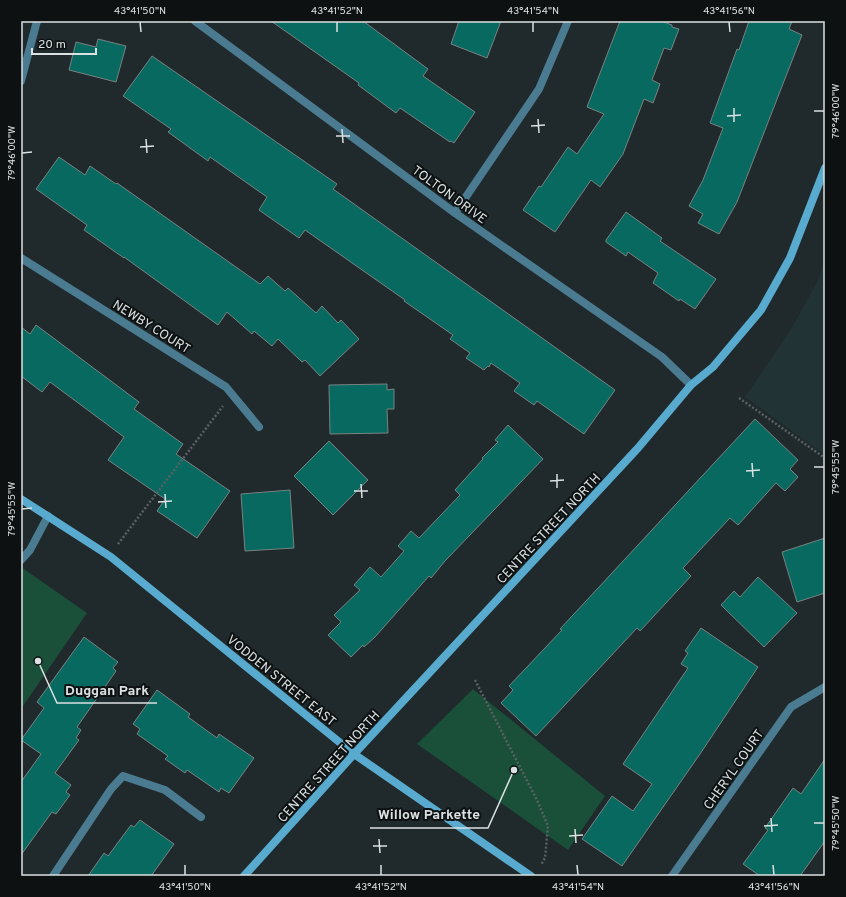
<svg xmlns="http://www.w3.org/2000/svg" width="846" height="897" font-family="Overpass,sans-serif">
<style>
.built{fill:#223336}
.green{fill:#1a4f3a}
.building{fill:#076960;stroke:#788381}
.lines{fill:none;stroke-linecap:round;stroke-linejoin:round}
.path{stroke:#596163;stroke-width:2.5;stroke-dasharray:2 2;stroke-linecap:butt}
.lane{stroke:#4a7b91;stroke-width:8}
.street{stroke:#4a7b91;stroke-width:8}
.secondary{stroke:#58abce;stroke-width:8}
.ticks{fill:none;stroke:#dbe1e2;stroke-width:1.5}
.labels{text-anchor:middle;stroke-width:4;stroke-linejoin:round;paint-order:stroke}
.street-label{font-size:13px;fill:#dbe1e2;stroke:#0d1112}
.leader{fill:none;stroke:#dbe1e2;stroke-width:1.5}
.callout-dot{fill:#dbe1e2;stroke:#0d1112;stroke-width:1.5}
.callout-label{font-size:14px;text-anchor:middle;font-weight:bold;fill:#dbe1e2;stroke:#0d1112;stroke-width:4;stroke-linejoin:round;paint-order:stroke}
.neatline{fill:none;stroke:#dbe1e2;stroke-width:1.5}
.ticks-label{font-size:10px;text-anchor:middle;fill:#dbe1e2}
</style>
<rect width="100%" height="100%" fill="#20292b"/>
<path class="built" d="M825,261v194l-80,-58 46,-68 26,-47z"/>
<g class="green">
<path d="M21,567l66,46 -66,96z"/>
<path d="M473,689l132,107 -37,54 -151,-106z"/>
</g>
<g class="building">
<path d="M271,21h92l65,48 -5,7 52,36 -21,31 -3,-2 -1,1 -50,-34 -4,5 -38,-28 1,-2z"/>
<path d="M459,21h42l-14,37 -36,-14z"/>
<path d="M620,21h41l11,4v2l7,2 -8,21 -7,-2 -12,32 8,4 -7,19 -9,-4 -21,55 -23,33 -9,-7 -36,52 -32,-22 16,-24 2,1 27,-40 9,7 27,-40 -17,-7z"/>
<path d="M749,21h43l-3,8 13,6 -65,167 -18,32 -21,-11 5,-9 -14,-8 14,-26 20,-52 -13,-5 27,-74 2,1z"/>
<path d="M98,39l28,7 -10,36 -47,-12 7,-28 20,5z"/>
<path d="M152,56l185,128 -4,5 282,201 -31,44 -47,-33 -3,4 -20,-14 6,-8 -29,-20 -2,4 -1,-1 -4,4 -18,-12 4,-5 -20,-14 3,-4 -49,-34 1,-1 -100,-70 -6,8 -40,-28 8,-13 -57,-40 -2,4 -40,-29 3,-3 -48,-33z"/>
<path d="M59,157l26,18 5,-9 26,18 1,-1 143,101 8,-8 17,15 3,-3 28,25 6,-7 16,17 3,-3 18,19 -39,37 -15,-16 -3,2 -24,-23 -6,7 -18,-15 -2,3 -25,-22 -9,13 -94,-68v1l-40,-28 3,-5 -51,-36z"/>
<path d="M626,212l36,26 -2,3 56,38 -21,30 -15,-10 -1,2 -26,-18 5,-10 -30,-21 -2,4 -20,-14v-2z"/>
<path d="M36,325l103,77 -5,7 49,35 -7,10 54,37 -33,47 -40,-27 8,-12 -57,-39 16,-23 -74,-55 -8,10 -21,-16v-49l9,7z"/>
<path d="M387,384v6l7,-1v20h-7l1,24 -58,1 -1,-49z"/>
<path d="M755,419l43,41 -8,9 8,8 -13,14 -9,-8 -38,42 -8,-7 -47,50 8,8 -51,55 -3,-3 -101,108 -35,-33 12,-13 -4,-4 53,-56 -2,-1z"/>
<path d="M508,425l35,34 -98,102 -14,17 -2,-2 -54,61 -11,10 -1,-2 -12,12 -23,-22 13,-13 -7,-7 26,-25 -6,-5 16,-18 11,10 23,-26 -6,-5 13,-15 8,7 41,-43 -5,-5 28,-31 -1,-1 16,-16 -3,-2z"/>
<path d="M329,441l39,39 -35,35 -39,-39z"/>
<path d="M290,490l4,58 -49,3 -4,-57z"/>
<path d="M825,538v55l-28,9 -15,-50z"/>
<path d="M758,577l39,36 -33,34 -43,-42 13,-14 6,6z"/>
<path d="M701,628l57,39 -58,87 -78,112 -40,-27 30,-43 21,15 19,-27 -29,-20 65,-96 -7,-4 7,-11 -3,-2z"/>
<path d="M84,637l34,25 -5,6 3,3 -39,56 4,3 -5,8 3,2 -24,33 16,12 -5,7 4,3 -14,19 -4,-2 -31,43v-73l20,-28 -20,-14 23,-32 -7,-6z"/>
<path d="M157,690l33,24 -2,3 29,21 2,-4 35,24 -25,35 -8,-5 -2,4 -32,-22 -2,3 -20,-14 3,-3 -31,-22 3,-5 -7,-5z"/>
<path d="M825,759v82l-25,35h-40l-17,-12 25,-34 -3,-2 28,-40 8,6z"/>
<path d="M140,820l34,24 -23,32h-63l16,-23 4,3 23,-31 3,2z"/>
</g>
<g class="lines">
<g class="path">
<path d="M739,398l86,60"/>
<path d="M118,544l105,-138"/>
<path d="M475,680l62,120 11,26 -3,32 -4,7"/>
</g>
<path class="lane" d="M21,560l9,-10 18,-34"/>
<g class="street">
<path d="M195,21l260,192 207,144 29,28"/>
<path d="M21,81l16,-60"/>
<path d="M455,213l84,-124 29,-68"/>
<path d="M21,258l205,129 33,40"/>
<path d="M53,876l58,-87 12,-13 42,14 36,27"/>
<path d="M672,876l119,-169 34,-20"/>
</g>
<g class="secondary">
<path d="M21,499l90,58 243,197 177,122"/>
<path d="M244,876l110,-122 284,-306 53,-63 22,-18 48,-57 29,-52 35,-90"/>
</g>
</g>
<path class="ticks" d="M140,22l1,10M337,22v10M533,22v10M729,22l1,10M734,108v14M814,111h10M727,116l14,-1M538,119l1,14M531,126l14,-1M342,129l1,14M336,136h14M146,139l1,14M140,147l14,-1M22,153l10,-1M752,463l1,14M814,467h10M746,471l14,-1M557,474v14M550,481l14,-1M361,484l1,14M354,491h14M165,494l1,14M158,502l14,-1M22,509l10,-1M771,818l1,14M814,823h10M764,826l14,-1M575,829l1,14M569,836l14,-1M379,839l1,14M373,846h14M185,865v10M381,865v10M577,865l1,10M773,865l1,10"/>
<g class="labels">
<g class="street-label">
<text transform="translate(450 194) rotate(36)" y="5">TOLTON DRIVE</text>
<text transform="translate(152 326) rotate(32)" y="5">NEWBY COURT</text>
<text transform="translate(548 528) rotate(-47)" y="5">CENTRE STREET NORTH</text>
<text transform="translate(282 680) rotate(39)" y="5">VODDEN STREET EAST</text>
<text transform="translate(328 766) rotate(-48)" y="5">CENTRE STREET NORTH</text>
<text transform="translate(733 769) rotate(-55)" y="5">CHERYL COURT</text>
</g>
</g>
<path class="leader" d="M38 661L57 703H157M514 770L488 828H370"/>
<g class="callout-dot">
<circle cx="38" cy="661" r="4"/>
<circle cx="514" cy="770" r="4"/>
</g>
<g class="callout-label">
<text x="107" y="695">Duggan Park</text>
<text x="429" y="819">Willow Parkette</text>
</g>
<rect width="846" height="897" fill="none" stroke="#0d1112" stroke-width="44"/>
<path d="M32 48v6h64v-6" fill="none" stroke="#dbe1e2" stroke-width="2"/>
<text x="38" y="48" font-size="12" fill="#dbe1e2" stroke="#0d1112" stroke-width="3" paint-order="stroke">20 m</text>
<rect x="22" y="22" width="802" height="853" class="neatline"/>
<g class="ticks-label">
<text x="140" y="14">43°41'50"N</text>
<text x="337" y="14">43°41'52"N</text>
<text x="533" y="14">43°41'54"N</text>
<text x="729" y="14">43°41'56"N</text>
<text transform="translate(835 111) rotate(-90)" y="4">79°46'00"W</text>
<text transform="translate(11 153) rotate(-90)" y="4">79°46'00"W</text>
<text transform="translate(835 467) rotate(-90)" y="4">79°45'55"W</text>
<text transform="translate(11 509) rotate(-90)" y="4">79°45'55"W</text>
<text transform="translate(835 823) rotate(-90)" y="4">79°45'50"W</text>
<text x="185" y="890">43°41'50"N</text>
<text x="381" y="890">43°41'52"N</text>
<text x="578" y="890">43°41'54"N</text>
<text x="774" y="890">43°41'56"N</text>
</g>
</svg>
